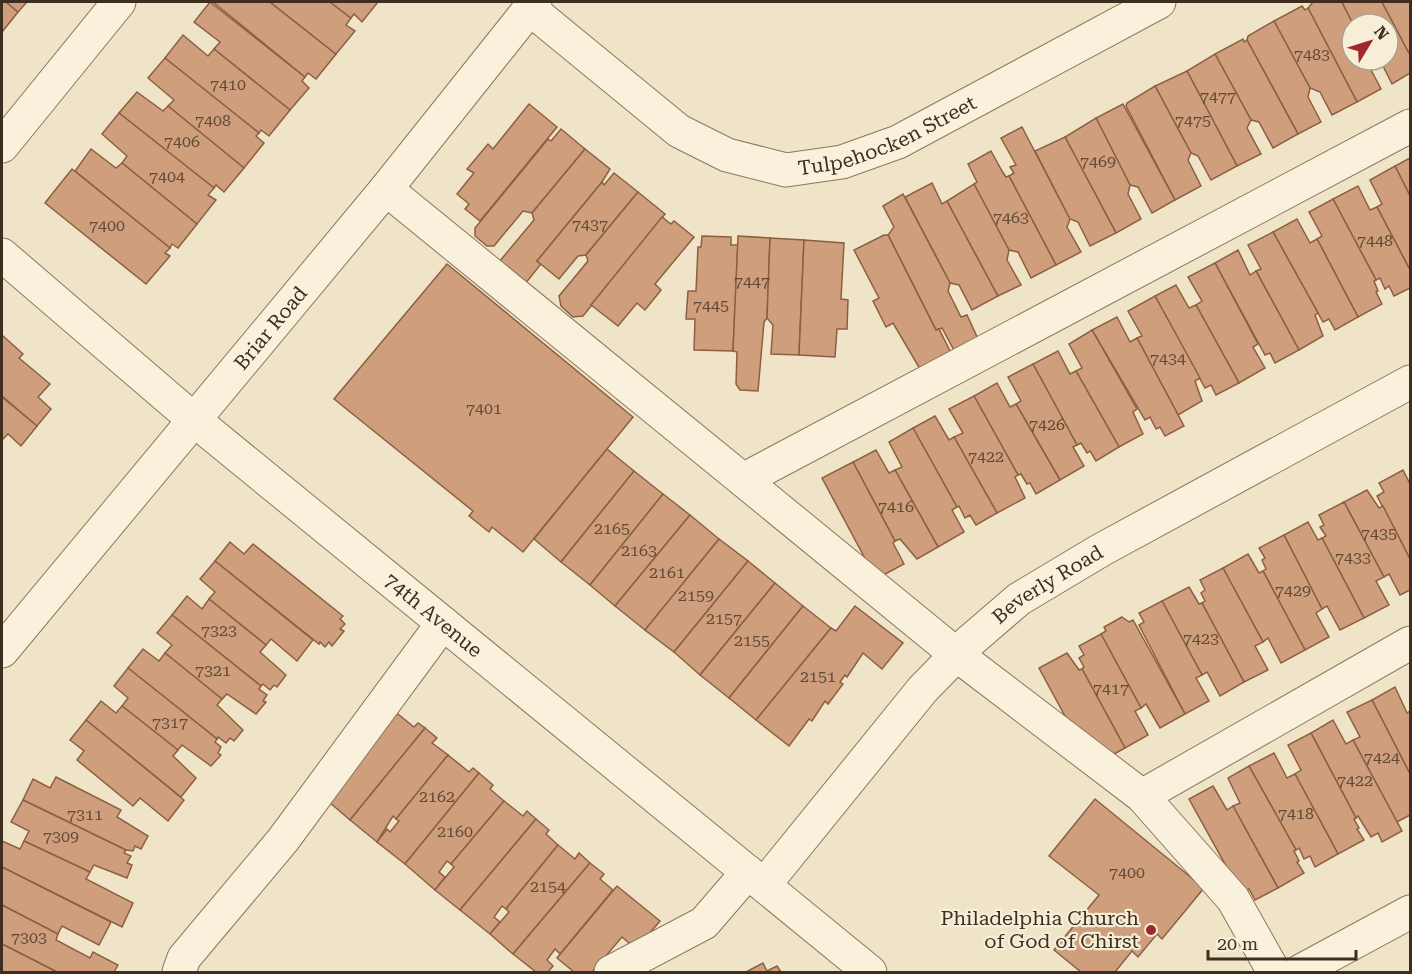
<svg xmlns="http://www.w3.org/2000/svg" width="1412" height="974" font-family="'Roboto Serif',serif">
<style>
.building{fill:#cf9f7d;stroke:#8d5f41;stroke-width:1.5}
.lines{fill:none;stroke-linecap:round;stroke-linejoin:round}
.minor-casing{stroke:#8d765c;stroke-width:35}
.minor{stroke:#faf1dc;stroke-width:33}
.poi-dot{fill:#9e2a2b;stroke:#f7eed8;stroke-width:2}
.labels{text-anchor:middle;stroke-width:4.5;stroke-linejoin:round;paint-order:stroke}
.number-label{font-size:16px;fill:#624a37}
.street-label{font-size:20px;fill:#3d2e20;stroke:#f7eed8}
.poi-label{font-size:20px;fill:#3d2e20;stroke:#f7eed8;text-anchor:end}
</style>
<rect width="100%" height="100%" fill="#f0e4c8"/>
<g class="building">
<path d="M2,2h4l12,10 -16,20z"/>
<path d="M6,2h21l-9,10z"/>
<path d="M210,2l95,75 -3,4 7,7 -19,22 -76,-61 6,-7 -26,-20z"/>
<path d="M213,2h57l66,52 -20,25 -8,-6 -3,4z"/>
<path d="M270,2h60l21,16 -5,7 9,6 -19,23z"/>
<path d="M330,2h48l-16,20 -8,-8 -3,4z"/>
<path d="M1313,2h29l11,22 -1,36h17l-1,4 13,25 -24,13 -49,-94z"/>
<path d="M1342,2h40l28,53v18l-18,11 -12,-24h8v-36h-35z"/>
<path d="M1382,2h28v53z"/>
<path d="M1302,6l3,4 3,-2 49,94 -25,13 -12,-23 -10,-4 -36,-67z"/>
<path d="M1274,21l36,67 -2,9 13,25 -23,12 -51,-94 1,-4z"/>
<path d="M183,35l25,21 6,-7 76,61 -21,26 -8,-6 -2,3 -94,-75z"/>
<path d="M1243,39l1,3 3,-2 51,94 -25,14 -14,-26 -8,-2 -36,-66z"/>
<path d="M1215,54l36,66 -4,8 14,26 -24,12 -50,-95z"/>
<path d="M165,58l94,75 -3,3 8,7 -20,25 -76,-62 6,-6 -26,-22z"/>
<path d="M1187,71l50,95 -26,14 -13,-24 -7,-3 -36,-67z"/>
<path d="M1155,86l36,67 -3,7 13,26 -26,14 -49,-94 1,-3z"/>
<path d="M137,92l26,19 5,-5 76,62 -20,24 -8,-7 -2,3 -95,-75z"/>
<path d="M529,104l28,23 -77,94 -15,-12 4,-5 -12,-10 17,-21 -7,-4 21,-25 5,5z"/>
<path d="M1123,104l52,96 -23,13 -14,-26 -8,-2 -34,-67z"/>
<path d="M119,113l95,75 -6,7 8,5 -19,24 -75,-61 5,-7 -25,-22z"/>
<path d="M1096,118l34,67 -2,9 13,25 -25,14 -51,-96z"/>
<path d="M1022,127l48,92 -3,8 14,25 -25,13 -47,-89 5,-3 -4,-6 6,-2 -15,-27z"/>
<path d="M561,129l24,20 -53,64 -9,-2 -29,35h-7l-12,-10v-8l73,-89 3,2z"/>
<path d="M1065,137l51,96 -26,13 -12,-24 -8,-3 -35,-68z"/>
<path d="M91,149l25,19 6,-5 75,61 -19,24 -6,-4 -2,4 -95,-77z"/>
<path d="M585,149l25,20 -8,13 -65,79 4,3 -16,20 -26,-22 35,-42 -2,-7z"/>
<path d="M991,151l11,20 4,6 3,-1 47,89 -25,13 -13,-26 -9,-2 -35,-66 3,-2 -9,-18z"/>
<path d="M1410,158v38l-15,-30z"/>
<path d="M1395,166l15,30v74l-33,-63 5,-3 -12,-24z"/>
<path d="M72,169l98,79 -5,5 5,3 -24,28 -101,-81z"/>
<path d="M614,173l24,19 -52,63 -8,1 -19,23 -22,-18 65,-79 2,3z"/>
<path d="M932,183l10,21 5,-3 51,95 -26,14 -13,-25 -9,-2 -45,-86z"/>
<path d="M974,184l35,66 -2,10 14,25 -23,11 -51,-95z"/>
<path d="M1358,186l12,24 7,-3 33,63v18l-16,8 -5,-10 -4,3 -5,-11 -4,2 -43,-81z"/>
<path d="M638,192l27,22 -82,102 -10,1 -12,-11 -2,-10 29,-35 -2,-6z"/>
<path d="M903,194l47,89 -2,8 13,26 6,-2 11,24 -23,13 -13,-24 -6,2 -48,-95 6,-8 -11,-21z"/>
<path d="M1333,199l43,81 -2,1 4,10 -2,1 6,12 -24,13 -41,-78 5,-3 -13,-24z"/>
<path d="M662,217l9,7 3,-3 20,16 -39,47 6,6 -16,20 -8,-7 -19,23 -27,-21z"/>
<path d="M1297,219l13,24 7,-4 41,78 -23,13 -6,-11 -6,3 -50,-90z"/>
<path d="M1273,232l45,81 -3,2 8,21 -24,14 -43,-79 5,-2 -13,-24z"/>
<path d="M884,235h4l48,95 3,-1 12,24 -31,16 -27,-46 -7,4 -13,-26 6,-3 -25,-48z"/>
<path d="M702,236l29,1v8h7l-5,106 -39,-1 1,-31h-9l2,-28h8l2,-44h3z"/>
<path d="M738,236l32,2 -3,80 -3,4 -6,69 -18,-1 -4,-6 1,-32 -4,-1z"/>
<path d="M770,238l34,2 -5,115 -28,-1 2,-29 -6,-7z"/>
<path d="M804,240l40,3 -3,56 7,1 -1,29h-10l-2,28 -36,-2z"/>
<path d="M1238,250l12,25 6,-4 43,79 -24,13 -5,-10 -5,2 -50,-92z"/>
<path d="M1215,263l43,81 -5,3 12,21 -26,15 -43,-78 6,-4 -14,-24z"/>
<path d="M447,264l186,153 -110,135 -31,-25 -3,5 -20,-16 4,-5 -139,-112z"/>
<path d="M1176,285l13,23 7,-3 43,78 -23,12 -5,-10 -6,3 -50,-92z"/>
<path d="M1155,296l45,82 -5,3 7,20 -24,14 -41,-77 5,-2 -14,-25z"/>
<path d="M1117,317l13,25 7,-4 47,88 -19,10 -5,-9 -4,2 -6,-12 -5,3 -53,-90z"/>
<path d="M1092,330l45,79 -4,3 10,22 -24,13 -43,-76 6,-3 -13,-24z"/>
<path d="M2,335l21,19 -4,4 31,26 -12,13 13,12 -14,17 -35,-30z"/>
<path d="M1058,351l12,23 6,-3 43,76 -23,14 -6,-10 -3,2 -6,-10 -4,2 -44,-81z"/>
<path d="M1033,364l44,81 -4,2 11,19 -24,14 -44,-76 5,-3 -13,-24z"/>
<path d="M997,383l13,24 6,-3 44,76 -24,14 -6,-11 -3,1 -6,-10 -3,1 -44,-79z"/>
<path d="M974,396l44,79 -3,2 10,21 -28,15 -43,-76 9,-4 -14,-24z"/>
<path d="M2,397l35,29 -16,20 -13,-12 -5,5 -1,-2z"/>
<path d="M935,416l14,24 5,-3 43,76 -21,12 -6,-10 -5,3 -6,-12 -2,1 -44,-79z"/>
<path d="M913,428l44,79 -5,3 12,22 -26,15 -43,-77 7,-3 -13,-25z"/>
<path d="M607,449l27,22 -73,91 -27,-23z"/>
<path d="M876,450l13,23 6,-3 43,77 -21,12 -17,-20 -5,2 -42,-79z"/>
<path d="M853,462l42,79 -2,2 11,21 -28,15 -54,-101z"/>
<path d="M1403,470l7,14v75l-33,-63 7,-4 -5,-9z"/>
<path d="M634,471l29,23 -73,91 -29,-23z"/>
<path d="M1367,490l12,18 4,-2 27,53v31l-10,5 -11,-21 -5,3 -40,-75z"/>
<path d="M663,494l27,21 -75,91 -25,-21z"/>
<path d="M1344,502l40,75 -8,4 13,24 -25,13 -42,-80 4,-2 -6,-9 4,-2 -5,-10z"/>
<path d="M690,515l29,24 -74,91 -30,-24z"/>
<path d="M1308,522l10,18 4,-2 42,80 -24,12 -13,-24 -5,3 -38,-74z"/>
<path d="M1284,535l38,74 -6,4 13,24 -24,13 -42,-79 3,-2 -4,-9 3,-2 -6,-10z"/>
<path d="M719,539l29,22 -74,91 -29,-22z"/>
<path d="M230,542l14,12 9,-10 90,72 -3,3 5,5 -5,5 4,2 -12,15 -3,-4 -4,5 -5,-5 -1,2 -104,-83z"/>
<path d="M1248,554l11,19 4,-2 42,79 -24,13 -13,-25 -5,4 -40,-74z"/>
<path d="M215,561l98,79 -16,21 -26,-22 -5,6 -57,-46 6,-7 -15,-13z"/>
<path d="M748,561l27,22 -75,92 -26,-23z"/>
<path d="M1223,568l40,74 -8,4 13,24 -24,12 -42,-79 3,-2 -4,-8 4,-3 -5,-10z"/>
<path d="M775,583l28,23 -74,92 -29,-23z"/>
<path d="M1189,587l10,17 3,-1 42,79 -24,14 -13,-24 -5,3 -40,-74z"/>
<path d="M187,596l15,13 7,-10 57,46 -6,7 26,23 -9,12 -3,-2 -4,5 -7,-6 -2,2 -89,-71z"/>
<path d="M1162,601l40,74 -6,3 13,23 -24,13 -46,-89 5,-3 -5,-9z"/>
<path d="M803,606l28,22 -75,92 -27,-22z"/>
<path d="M855,606l48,37 -21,26 -19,-16 -16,24 -2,-2 -5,7 3,2 -15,20 -3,-3 -13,20 -3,-2 -20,27 -33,-26 75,-92 5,3z"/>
<path d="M172,615l89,71 -2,3 8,6 -4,6 3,1 -10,12 -29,-20 -5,5 -57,-46 7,-8 -15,-12z"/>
<path d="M1122,617l7,5 4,-2 52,94 -25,14 -14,-24 -5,4 -40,-74 5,-3 -2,-4z"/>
<path d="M1101,634l40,74 -6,3 13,24 -23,13 -43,-79 2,-2 -5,-9 5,-3 -5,-9z"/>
<path d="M143,649l16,12 6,-8 57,46 -5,6 26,25 -9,11 -4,-3 -4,5 -8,-6 -1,2 -89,-71z"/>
<path d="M1067,653l12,17 3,-1 43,79 -25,14 -21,-20 -40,-74z"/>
<path d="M128,668l89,71 -2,3 6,5 -3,6 3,2 -10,11 -29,-21 -4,5 -56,-44 6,-8 -14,-12z"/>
<path d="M1395,687l12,26 3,-2v63l-38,-74z"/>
<path d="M1372,700l38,74v41l-13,7 -44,-82 7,-3 -13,-25z"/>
<path d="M101,701l15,12 6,-7 56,44 -5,6 23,22 -15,19 -95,-77z"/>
<path d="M393,710l21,17 4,-4 7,5 -75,92 -28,-24z"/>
<path d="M86,720l98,80 -16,21 -28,-23 -7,8 -56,-46 7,-9 -14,-11z"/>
<path d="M1333,720l13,24 7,-4 49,91 -20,11 -4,-9 -7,4 -13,-21 -2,2 -45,-85z"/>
<path d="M425,728l12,10 -5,5 16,12 -52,64 -3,-3 -16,26 -27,-22z"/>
<path d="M1311,733l45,85 -2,1 5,9 -2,1 7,11 -26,14 -43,-80 6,-4 -13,-25z"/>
<path d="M1274,753l13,25 8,-4 43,80 -23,13 -5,-11 -6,3 -5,-11 -3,2 -47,-84z"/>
<path d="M448,755l21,17 4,-4 6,5 -74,91 -28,-22 10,-13 3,3 9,-11 -3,-2z"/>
<path d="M1249,766l47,84 -2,1 5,10 -2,1 7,11 -26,15 -45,-82 7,-3 -12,-25z"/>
<path d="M479,773l14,12 -3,4 14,12 -53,63 -4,-3 -8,11 6,5 -10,13 -30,-26z"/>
<path d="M56,777l65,33 -4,7 31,19 -7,13 -6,-3 -2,5 -7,-1 -103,-50 10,-21 17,9z"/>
<path d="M1213,786l14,24 6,-4 45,82 -23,12 -6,-11 -6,3 -7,-8 -47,-85z"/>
<path d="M1095,799l109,89 -42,51 -5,-5 -19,23 -6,-6 -17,21h-34l-27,-22 45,-55 -50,-39z"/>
<path d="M23,800l103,50 -2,3 7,3 -4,7 5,2 -5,13 -33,-13 -4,7 -66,-31 5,-10 -18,-9z"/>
<path d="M504,801l19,15 4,-5 9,8 -76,91 -25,-20 19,-23 -3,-3z"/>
<path d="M536,819l13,11 -3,4 12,11 -52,64 -4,-3 -8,11 6,5 -10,12 -30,-24z"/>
<path d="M2,841l18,8 4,-8 66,31 -4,7 47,24 -11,24 -120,-60z"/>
<path d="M558,845l17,14 4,-6 11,10 -77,91 -23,-20 19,-22 -3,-3z"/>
<path d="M590,863l14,11 -4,5 13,11 -53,64 -5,-5 -8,11 6,6 -5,6h-12l-23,-18z"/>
<path d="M2,867l109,55 -12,23 -37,-19 -4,8 -56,-29z"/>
<path d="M617,886l43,35 -24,28 -14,-12 -30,35h-18l-17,-14z"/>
<path d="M2,905l56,29 -2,6 34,18 3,-6 25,13 -4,7h-57l-55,-28z"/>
<path d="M2,944l55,28h-55z"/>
<path d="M763,963l4,8 10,-5 4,6h-35z"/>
</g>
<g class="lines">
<defs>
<g id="minor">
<path id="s1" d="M529,8l150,123 48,24 59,15 56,-8 56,-20 261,-140"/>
<path d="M1410,126l-667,354 214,175 185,141 268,-153"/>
<path d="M2,146l117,-144"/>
<path d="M386,189l357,291"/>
<path id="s2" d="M2,255l191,164 677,553"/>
<path id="s3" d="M2,651l384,-462 149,-187"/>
<path d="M1142,796l91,103 41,73"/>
<path id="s4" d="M764,885l159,-196 46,-47 50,-43 82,-49 309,-168"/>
<path d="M179,972l5,-14 99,-118 160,-217"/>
<path d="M611,972l93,-49 44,-51"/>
<path d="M1299,972l111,-60"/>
</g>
</defs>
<use href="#minor" class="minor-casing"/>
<use href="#minor" class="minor"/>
</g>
<circle class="poi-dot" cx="1151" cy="930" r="6"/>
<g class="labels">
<g class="number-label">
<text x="1312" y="60">7483</text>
<text x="228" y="90">7410</text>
<text x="1218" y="102">7477</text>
<text x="213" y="126">7408</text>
<text x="1193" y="126">7475</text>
<text x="182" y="147">7406</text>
<text x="1098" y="167">7469</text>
<text x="167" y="182">7404</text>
<text x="1011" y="223">7463</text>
<text x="590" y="230">7437</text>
<text x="107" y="231">7400</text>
<text x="1375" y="246">7448</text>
<text x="752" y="287">7447</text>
<text x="711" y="311">7445</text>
<text x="1168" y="364">7434</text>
<text x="484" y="414">7401</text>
<text x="1047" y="430">7426</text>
<text x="986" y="462">7422</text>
<text x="896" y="512">7416</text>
<text x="612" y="534">2165</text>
<text x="1379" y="539">7435</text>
<text x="639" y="556">2163</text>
<text x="1353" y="563">7433</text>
<text x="667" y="578">2161</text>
<text x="1293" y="596">7429</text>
<text x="696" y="601">2159</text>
<text x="724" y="624">2157</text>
<text x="219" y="636">7323</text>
<text x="1201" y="644">7423</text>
<text x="752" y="646">2155</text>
<text x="213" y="676">7321</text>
<text x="818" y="682">2151</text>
<text x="1111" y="694">7417</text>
<text x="170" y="728">7317</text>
<text x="1382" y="763">7424</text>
<text x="1355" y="786">7422</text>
<text x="437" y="802">2162</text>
<text x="1296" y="819">7418</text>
<text x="85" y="820">7311</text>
<text x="455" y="837">2160</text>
<text x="61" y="842">7309</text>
<text x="1127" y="878">7400</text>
<text x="548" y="892">2154</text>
<text x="29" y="943">7303</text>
</g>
<g class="street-label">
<text dy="7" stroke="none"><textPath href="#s1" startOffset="416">Tulpehocken Street</textPath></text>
<text dy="7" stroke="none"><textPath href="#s3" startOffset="420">Briar Road</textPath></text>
<text dy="7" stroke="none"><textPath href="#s4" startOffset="416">Beverly Road</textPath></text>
<text dy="7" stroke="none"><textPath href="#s2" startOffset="562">74th Avenue</textPath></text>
</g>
<g class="poi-label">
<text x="1139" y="925">Philadelphia Church<tspan x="1139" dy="23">of God of Chirst</tspan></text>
</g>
</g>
<rect width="1412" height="974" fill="none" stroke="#3d2e20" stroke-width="6"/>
<g transform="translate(1370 42) rotate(52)"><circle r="28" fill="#f7eed8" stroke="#ada18e" stroke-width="1.5"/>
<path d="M0-4.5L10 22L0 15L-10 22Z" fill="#9e2a2b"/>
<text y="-9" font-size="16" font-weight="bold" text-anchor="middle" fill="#3d2e20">N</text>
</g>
<path d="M1208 950v9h148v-9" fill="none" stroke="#3d2e20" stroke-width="3"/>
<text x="1217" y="950" font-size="18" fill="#3d2e20" stroke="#f7eed8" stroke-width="4.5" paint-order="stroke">20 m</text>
</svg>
